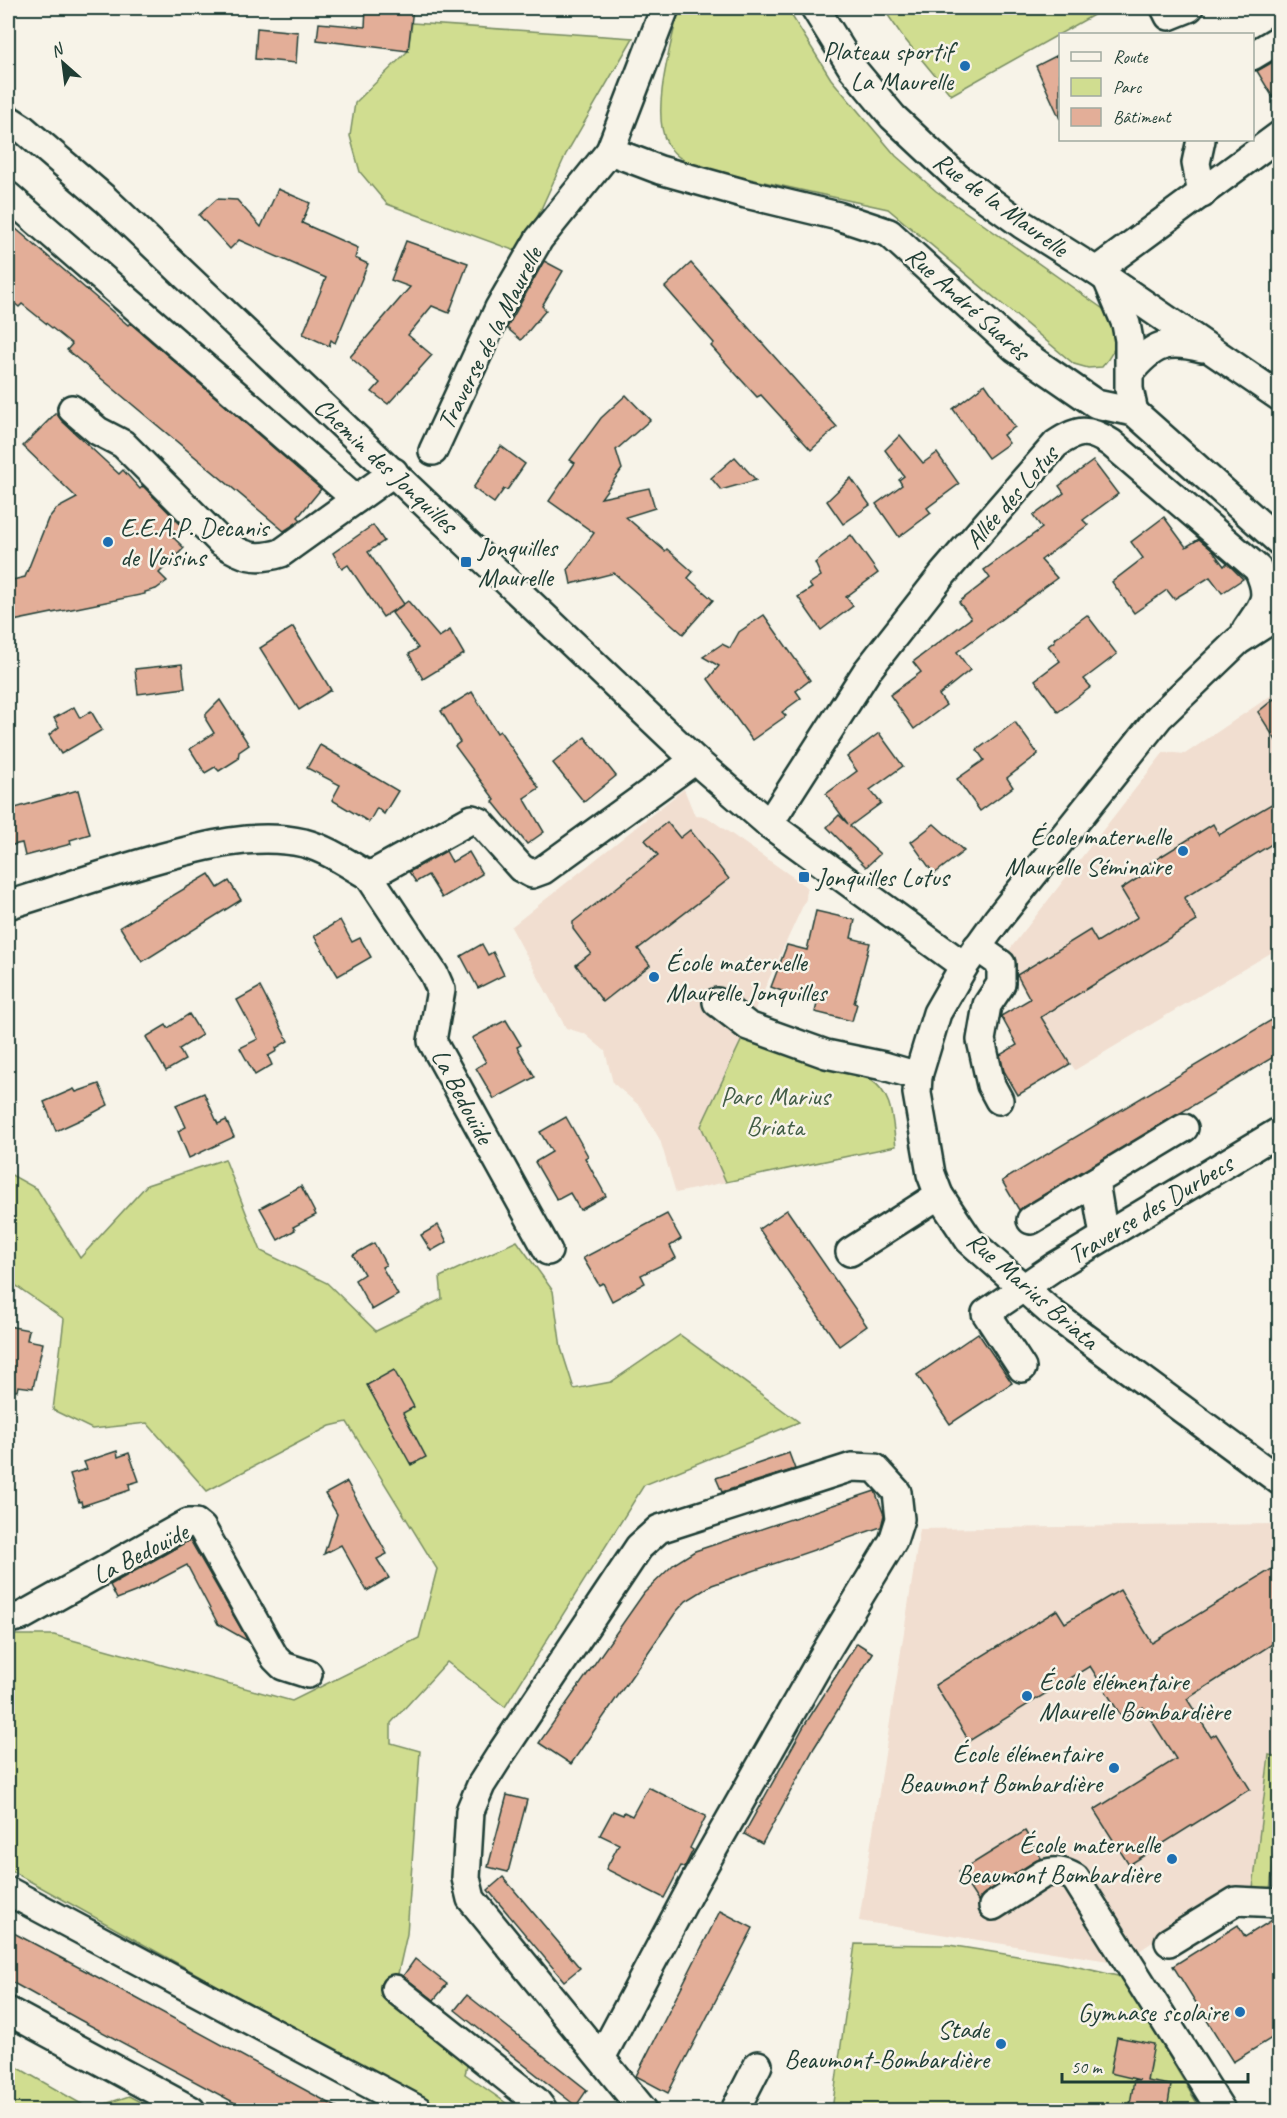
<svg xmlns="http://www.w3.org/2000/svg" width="1287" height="2118" font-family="Caveat,sans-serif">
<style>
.built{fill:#f1ded0}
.green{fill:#d0dd90;stroke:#788d62;stroke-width:1.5}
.building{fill:#e3ae98;stroke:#1f3d34;stroke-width:1.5}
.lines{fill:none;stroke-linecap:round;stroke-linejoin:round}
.minor-casing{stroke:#1f3d34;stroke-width:32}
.minor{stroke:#f7f3e8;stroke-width:27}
.poi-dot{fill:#1f6fb2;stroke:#f7f3e8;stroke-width:2}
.labels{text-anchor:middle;stroke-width:5;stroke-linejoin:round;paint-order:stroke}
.poi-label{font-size:26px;fill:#1f3d34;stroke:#f7f3e8;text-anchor:end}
.street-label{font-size:26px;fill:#1f3d34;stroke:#f7f3e8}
.park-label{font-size:26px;fill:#425d46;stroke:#f7f3e8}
</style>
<rect width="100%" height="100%" fill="#f7f3e8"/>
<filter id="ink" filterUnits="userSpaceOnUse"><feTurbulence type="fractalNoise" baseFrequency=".0167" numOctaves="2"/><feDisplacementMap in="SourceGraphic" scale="12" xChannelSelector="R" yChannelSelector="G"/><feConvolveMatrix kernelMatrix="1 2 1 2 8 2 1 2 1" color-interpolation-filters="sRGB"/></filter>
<g filter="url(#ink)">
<g class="built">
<path d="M1279,690v258l-204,122 -72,-112 161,-206 21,2z"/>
<path d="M684,789l11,27 12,1 100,70 -1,12 -105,227 25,56 -50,11 -16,-53 -19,-33 -28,-24 -8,-32 -20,-17 -19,-6 -55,-101z"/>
<path d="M1273,1524v24l7,1 -1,349 -57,-2 -101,67 -262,-42 61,-392z"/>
</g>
<g class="green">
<path d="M679,8h108l44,71 65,77 40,35 170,120c15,23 14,35 -4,56l-14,1 -14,-4 -186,-155 -184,-40c-15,-5 -29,-11 -37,-26 -17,-31 5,-101 12,-135z"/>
<path d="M883,8h223l-155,87 -48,-58z"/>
<path d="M412,23l221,15 -67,116 -45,99 -134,-49 -27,-32 -10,-36 5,-33 53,-52z"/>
<path d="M744,1035l127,45c23,15 21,42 25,66l-170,36 -25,-56z"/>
<path d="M225,1159l36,92 66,32 49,48 66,-32 -2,-22 77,-36 36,50 8,57 13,41 37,-7 69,-47 119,87 -155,63 -139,222 -58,-45 -56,61v20l29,8 -13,183 -10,44 72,81 -4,15 51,36h-75l-433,-241v-234h46l238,66 127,-63 18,-69 -90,-147 -17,4 -123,65 -60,-68 -55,6 -39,-19 11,-91 -56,-39v-107l29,16 43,69 67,-73z"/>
<path d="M1269,1755l10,2v56l-9,77 -17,-2z"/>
<path d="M855,1944l94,1 112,18 61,14 79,133h-369z"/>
<path d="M8,2062l82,47 39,-13 26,14h-147z"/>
</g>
<g class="building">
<path d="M366,8h47l-5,43 -91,-11 2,-17 46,4z"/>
<path d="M257,28l41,4 -2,31 -41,-4z"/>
<path d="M1060,54v65l-24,-53z"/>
<path d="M1280,58v51l-23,-38z"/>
<path d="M278,189l32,14 -8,20 56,25 -3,10 13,6 -33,79 -4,-3 -2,6 -26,-12 23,-56 -87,-38 -9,9 -31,-34 18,-16 20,1 24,27z"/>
<path d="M8,222l120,103 2,-2 191,166 -23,28 3,3 -17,11 -217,-181 5,-6 -50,-40 -3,3 -11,-9z"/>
<path d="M406,241l62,22 -19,50 -17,-7 -24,29 24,20 -44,49 -16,-12 8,-9 -30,-26 60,-70 -19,-7z"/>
<path d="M544,261l19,10 -21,35 4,4 -25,30 -14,-12z"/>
<path d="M691,263l146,164 -26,23 -50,-55 -4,2 -22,-24 -24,-27 3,-3 -49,-56z"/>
<path d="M985,384l30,43 -12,8 6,8 -21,15 -35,-49z"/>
<path d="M626,395l24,25 -34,30 6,19 -21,29 48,-10 6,20 -29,9 39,34 2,-2 26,23 -5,6 25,22 -30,34 -69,-61 -43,11 -3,-15 26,-36 -45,-32 26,-38 -5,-3 31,-42z"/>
<path d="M56,413l6,8 57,53 4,-4 17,19 3,-3 40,41 -10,10 11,11 -25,25 8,8 -11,8 -11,3v2l-132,27 -5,-25v-15l17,-4 23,-58 8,-10 21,-11 -54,-52z"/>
<path d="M900,435l23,28 14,-10 22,31 -32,24 4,5 -32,24 -23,-33 26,-19 -3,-5 5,-4 -19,-26z"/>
<path d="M501,446l24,18 -18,26 -3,-1 -10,14 -21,-15z"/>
<path d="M735,457l21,23 -35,10 -10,-12z"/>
<path d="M1093,461l25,33 -35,26 5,5 -47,35 16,18 -100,74 13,18 -31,25 7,10 -32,24 -24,-34 31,-23 -8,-10 58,-44 -12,-16 31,-24 -6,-8 58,-42 -9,-12 31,-23 -5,-7z"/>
<path d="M851,478l19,27 -27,19 -16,-23z"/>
<path d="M1164,517l22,30 13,-8 13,11 12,16 3,-3 16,16 -21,14 -12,-16 -36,22 -7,-9 -33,23 -22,-31 31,-24 -12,-16z"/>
<path d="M373,525l11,16 -16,11 36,52 -21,13 -35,-52 -6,4 -9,-16z"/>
<path d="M851,535l27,38 -32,24 7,9 -32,24 -23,-33 14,-9 -3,-4 12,-8 -6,-13z"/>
<path d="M408,601l31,36 11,-7 14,24 -41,25 -14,-25 9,-6 -26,-35z"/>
<path d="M764,615l46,65 -14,11 5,7 -19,14 4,4 -34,24 -44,-61 11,-13 -16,-9 19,-13 8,4 9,-16z"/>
<path d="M1087,615l30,39 -33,25 7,8 -33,25 -23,-32 25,-19 -12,-15 7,-5 -1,-2z"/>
<path d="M293,627l38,63 -32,20 -39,-62z"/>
<path d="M182,664l3,24 -47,6 -3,-25z"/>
<path d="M472,692l25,41 3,-2 39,57 -15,10 20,34 -17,12 -34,-42 2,-2 -40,-54 5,-4 -19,-31z"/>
<path d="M1280,694v53l-22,-35z"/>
<path d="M220,700l29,45 -10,7 -1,7 -19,12 -4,-4 -10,6 -15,-24 24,-16 -8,-13v-6z"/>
<path d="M74,707l6,11 11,-7 11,19 -41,24 -12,-19 10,-8 -5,-9z"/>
<path d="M1015,722l23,32 -31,24 6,9 -33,24 -23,-32 27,-19 -7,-10z"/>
<path d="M879,733l24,33 -33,24 11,13 -31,23 30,28 -14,13 -39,-40 12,-12 9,9 -22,-30 31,-23 -10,-14z"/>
<path d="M585,737l31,39 -32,26 -31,-39z"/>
<path d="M320,745l78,46 -14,23 -7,-6 -8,14 -37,-22 8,-15 -33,-17z"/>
<path d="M78,790l12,44 -20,6 1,4 -46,12 -3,-13 -14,3v-36z"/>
<path d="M1280,799v40l-96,59 13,23 -156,96 29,47 -52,31 -14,-24 -4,-16 17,-10 -16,-29 29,-17 -13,-24 73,-45 7,12 41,-25 -17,-28 22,-14 -4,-5 74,-46 6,11z"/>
<path d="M667,822l13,16 10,-8 39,49 -91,70 12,16 -47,37 -27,-37 15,-12 -18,-24v-7l85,-67 -13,-15z"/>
<path d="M934,824l30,27 -30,23 -23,-32z"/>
<path d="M446,851l6,11 17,-10 13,22 -40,24 -14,-23 -12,7 -7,-10z"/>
<path d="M209,874l9,14 11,-7 12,19 -99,62 -22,-35z"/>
<path d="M816,911l39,9 -4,18 19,5 -16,60 3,1 -5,17 -37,-9 2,-8 -46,-17 16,-42 20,5z"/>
<path d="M340,920l12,22 8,-4 11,19 -33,19 -24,-40z"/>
<path d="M482,944l6,11 5,-3 11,23 -26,13 -17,-32z"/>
<path d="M260,987l28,54 -12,7 1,3 -9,5 4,9 -17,10 -15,-27 18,-9 -21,-39z"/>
<path d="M189,1014l13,21 -23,14 6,11 -19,11 -20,-34 20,-12 2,3z"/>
<path d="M1280,1015v38l-261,157 -17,-29z"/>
<path d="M506,1020l15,25 -4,2 18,30 -41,22 -18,-31 10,-6 -14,-24z"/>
<path d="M99,1084l9,21 -24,13 -28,13 -12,-29 30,-13 2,3z"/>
<path d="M204,1093l14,31 8,-4 8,17 -45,21 -11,-27 8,-4 -10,-22z"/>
<path d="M566,1117l22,39 -3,2 21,38 -26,14 -10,-17 -13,7 -22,-38 17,-10 -12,-20z"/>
<path d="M301,1186l15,29 -23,12 2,3 -17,10 -18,-32z"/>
<path d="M787,1210l80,116 -28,20 -80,-117z"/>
<path d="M667,1214l14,25 -11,7 6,12 -35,17 4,8 -33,18 -9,-18 -4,2 -16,-27z"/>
<path d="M438,1225l9,17 -16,9 -10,-16z"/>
<path d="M374,1243l12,22 -4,2 16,28 -26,15 -17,-30 9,-6 -11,-19z"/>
<path d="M8,1326l21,4 -2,10 16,3 -10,45 -15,-2 -1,5 -9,-1z"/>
<path d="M978,1333l34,50 -62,41 -33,-49z"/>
<path d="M394,1370l20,37 -11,6 23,44 -15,8 -44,-80z"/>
<path d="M117,1451l1,6 11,-4 10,28 -10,3 1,6 -48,16 -1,-5 -2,1 -9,-28 17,-5 -3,-7z"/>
<path d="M789,1453l6,16 -73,23 -6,-14z"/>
<path d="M347,1482l40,72 -10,5 12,19 -22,13 -26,-46 -17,9 13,-40 -12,-20z"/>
<path d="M875,1491l9,24 -3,12 -169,58 -26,16 -10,11 -105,152 -32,-21 105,-150 30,-29 21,-13z"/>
<path d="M190,1540l58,101 -30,-17 -31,-59 -52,27 -18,7 -7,-14z"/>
<path d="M1280,1564v75l-93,60 24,38 5,-3 34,55 -121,76 -35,-55 82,-51 -33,-52 -20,12 -33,-53 -121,75 -34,-56 122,-75 8,13 55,-33 32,53z"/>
<path d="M857,1643l16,10 -59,95 -52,96 -18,-10 60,-108z"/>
<path d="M648,1787l58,29 -16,32 3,2 -9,18 -3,-2 -17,32 -58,-29 13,-25 -19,-9 13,-24 10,4 1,-3 8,4z"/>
<path d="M507,1795l20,5 -19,72 -20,-5z"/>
<path d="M1025,1831l16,27 -56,35 -7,8 -19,-29z"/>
<path d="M503,1877l77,91 -16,13 -76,-91z"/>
<path d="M720,1911l33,17 -85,165 -32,-17z"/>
<path d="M1272,1920l8,12v101l-47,29 -60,-96 65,-41 7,12z"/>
<path d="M8,1930l93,49 241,131h-94l-168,-90 -72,-40z"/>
<path d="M415,1959l32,25 -13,16 -31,-24z"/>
<path d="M467,1995l120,95 -11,16 -121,-96z"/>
<path d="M1117,2037l37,7 -7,37 24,4 -4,25h-38l5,-30h6l-30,-7z"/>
</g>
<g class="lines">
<defs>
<g id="minor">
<path d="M815,8l38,61 40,48 65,61 65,47 73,46 184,126"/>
<path d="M1165,8l4,8 20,-8"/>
<path d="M1252,56l28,-17"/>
<path d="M8,119l14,9 84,72 589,560 74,64 195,142"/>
<path d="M1201,140l-5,23 6,31"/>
<path d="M610,151l50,19 86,24 92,22 51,17 126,115 81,56 38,8 146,130"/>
<path d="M8,196l348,303"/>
<path d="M1096,271l184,-136"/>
<path d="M1107,279l19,45 3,16v49l5,23"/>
<path d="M1130,372c23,-28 37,-33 72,-24"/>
<path d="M72,409l26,22 25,13 98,98c22,14 34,19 60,11l113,-81"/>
<path d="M433,451l66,-143 40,-69 71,-88 55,-143"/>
<path d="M1280,614l-42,27 -79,76 -162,203 -33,46 -27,47 -19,63 -1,17 14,81 8,21 30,45 83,73 228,168"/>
<path d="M769,824l98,-153 76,-97 113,-130c22,-15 32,-16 55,-1l147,126c14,31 5,35 -12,61"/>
<path d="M8,905c49,-15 98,-32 148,-46 47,-13 99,-27 148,-16 23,6 44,21 65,33"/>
<path d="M977,947l24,17v20l-14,21 -6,35 10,45 8,15"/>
<path d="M717,1002l31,24 78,28 58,12 34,10"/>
<path d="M1095,1182l9,54"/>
<path d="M1031,1220l153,-92"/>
<path d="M548,1251l-116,-210 9,-51 -7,-16 -65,-98 103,-57 8,3 41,46 11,6 11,-4 152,-110"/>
<path d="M850,1252l89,-57"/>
<path d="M1022,1368l-36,-55 68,-46 226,-136"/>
<path d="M8,1619l14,-3 166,-93h8l6,5 73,130 8,8 25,8"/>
<path d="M8,1891l410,219"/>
<path d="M993,1906l50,-32c13,-4 20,-3 32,4l146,232"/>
<path d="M1169,1942l67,-41 44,2"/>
<path d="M395,1989l141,112 7,9"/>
<path d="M8,2011l183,99"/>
<path d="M601,2058l94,-177 127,-223 71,-117 7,-22 -3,-27 -22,-24 -23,-1 -193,62 -20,18 -137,205 -21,33 -11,26 -4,67 5,21 172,211"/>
<path d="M735,2110l23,-45"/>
</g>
</defs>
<use href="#minor" class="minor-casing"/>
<use href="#minor" class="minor"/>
</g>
</g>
<g class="poi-dot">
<circle cx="965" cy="66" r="6"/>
<circle cx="108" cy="542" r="6"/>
<rect x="460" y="556" width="12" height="12" rx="3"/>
<circle cx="1183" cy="851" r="6"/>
<rect x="798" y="871" width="12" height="12" rx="3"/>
<circle cx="654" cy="977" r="6"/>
<circle cx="1027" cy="1696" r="6"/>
<circle cx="1114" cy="1768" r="6"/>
<circle cx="1172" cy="1859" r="6"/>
<circle cx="1240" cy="2012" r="6"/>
<circle cx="1001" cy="2044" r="6"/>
</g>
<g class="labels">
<g class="poi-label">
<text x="953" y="60">Plateau sportif<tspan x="953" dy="30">La Maurelle</tspan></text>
<text x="120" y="536" text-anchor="start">E.E.A.P. Decanis<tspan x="120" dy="30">de Voisins</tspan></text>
<text x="478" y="556" text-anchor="start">Jonquilles<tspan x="478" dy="30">Maurelle</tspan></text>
<text x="1171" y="845">École maternelle<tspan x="1171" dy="30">Maurelle Séminaire</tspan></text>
<text x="816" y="886" text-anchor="start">Jonquilles Lotus</text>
<text x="666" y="971" text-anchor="start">École maternelle<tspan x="666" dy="30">Maurelle Jonquilles</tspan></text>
<text x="1039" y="1690" text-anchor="start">École élémentaire<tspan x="1039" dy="30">Maurelle Bombardière</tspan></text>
<text x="1102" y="1762">École élémentaire<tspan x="1102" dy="30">Beaumont Bombardière</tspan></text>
<text x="1160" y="1853">École maternelle<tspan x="1160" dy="30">Beaumont Bombardière</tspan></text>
<text x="1228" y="2021">Gymnase scolaire</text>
<text x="989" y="2038">Stade<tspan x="989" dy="30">Beaumont-Bombardière</tspan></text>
</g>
<g class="street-label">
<text transform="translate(1001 204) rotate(36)" y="9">Rue de la Maurelle</text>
<text transform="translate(968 303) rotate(42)" y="9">Rue André Suarès</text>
<text transform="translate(489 338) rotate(-63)" y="9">Traverse de la Maurelle</text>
<text transform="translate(386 465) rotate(43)" y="9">Chemin des Jonquilles</text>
<text transform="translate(1011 497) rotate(-49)" y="9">Allée des Lotus</text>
<text transform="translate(463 1096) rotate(62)" y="9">La Bedouïde</text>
<text transform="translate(1150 1209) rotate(-31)" y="9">Traverse des Durbecs</text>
<text transform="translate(1033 1290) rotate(41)" y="9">Rue Marius Briata</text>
<text transform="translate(140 1553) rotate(-27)" y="9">La Bedouïde</text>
</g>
<g class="park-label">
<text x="775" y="1105">Parc Marius<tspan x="775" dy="30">Briata</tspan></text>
</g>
</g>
<rect width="1287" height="2118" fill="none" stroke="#f7f3e8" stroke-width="30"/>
<rect x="15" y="15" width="1257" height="2088" fill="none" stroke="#1f3d34" stroke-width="2" filter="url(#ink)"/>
<rect x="1059" y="33" width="195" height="108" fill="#f7f3e8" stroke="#a1aaa0" stroke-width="1.5"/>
<rect x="1071" y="52" width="30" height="9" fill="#f7f3e8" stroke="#a1aaa0" stroke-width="1.5"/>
<text x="1113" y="63" font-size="18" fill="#1f3d34">Route</text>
<rect x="1071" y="78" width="30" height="18" fill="#d0dd90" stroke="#a1aaa0" stroke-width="1.5"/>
<text x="1113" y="93" font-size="18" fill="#1f3d34">Parc</text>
<rect x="1071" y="108" width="30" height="18" fill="#e3ae98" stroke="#a1aaa0" stroke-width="1.5"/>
<text x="1113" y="123" font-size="18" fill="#1f3d34">Bâtiment</text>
<g transform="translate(63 63) rotate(332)" stroke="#f7f3e8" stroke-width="4.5" paint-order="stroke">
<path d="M0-4.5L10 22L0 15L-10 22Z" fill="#1f3d34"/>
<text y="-9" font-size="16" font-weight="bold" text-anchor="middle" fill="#1f3d34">N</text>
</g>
<path d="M1062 2073v9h186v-9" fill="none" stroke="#1f3d34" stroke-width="3"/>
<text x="1071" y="2073" font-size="18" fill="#1f3d34" stroke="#f7f3e8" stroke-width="4.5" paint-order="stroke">50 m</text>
</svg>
